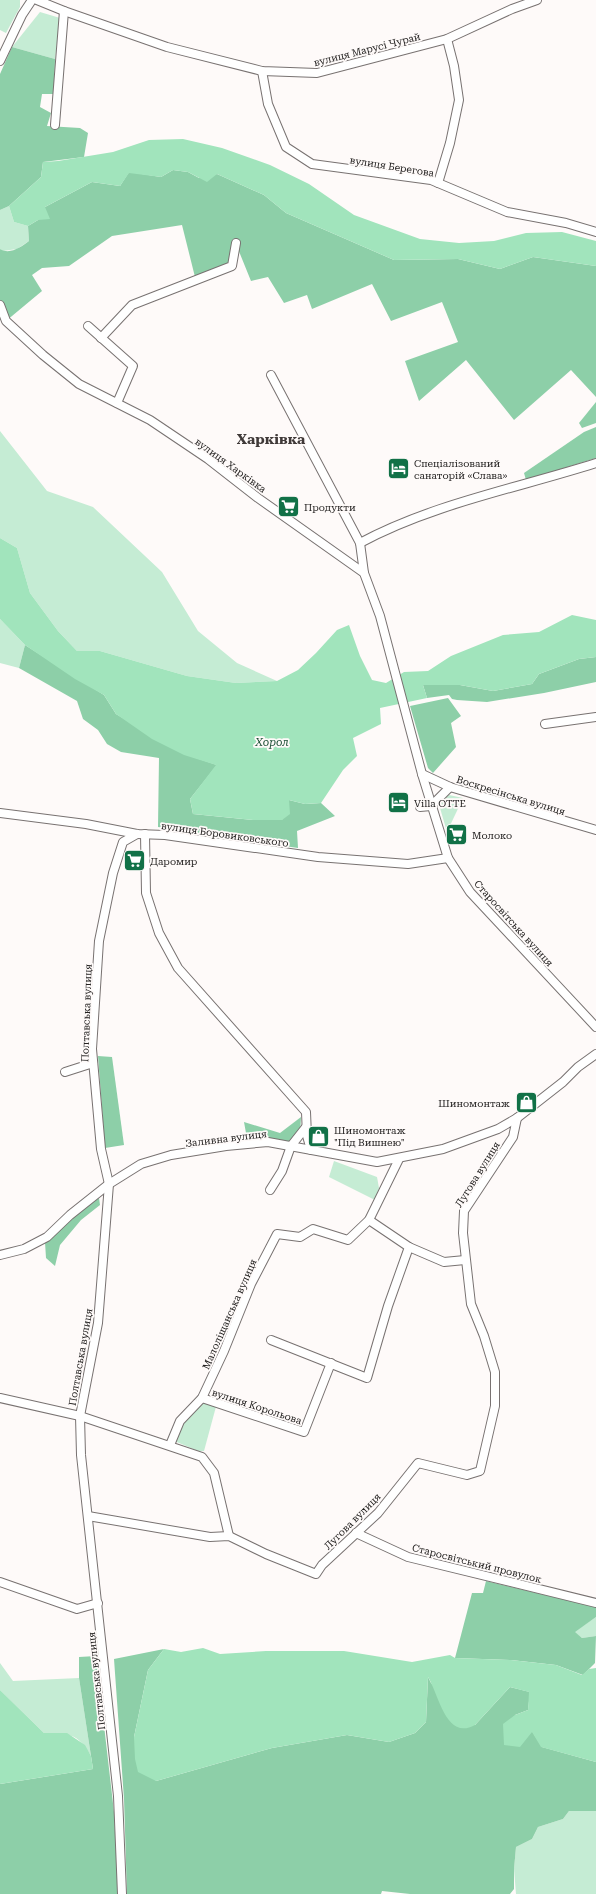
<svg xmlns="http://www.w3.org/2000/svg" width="596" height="1894" font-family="'Roboto Serif',serif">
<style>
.green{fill:#c5ecd4}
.forest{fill:#8dcfa8}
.water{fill:#a1e4bc}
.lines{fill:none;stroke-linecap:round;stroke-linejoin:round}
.minor-casing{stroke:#787271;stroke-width:10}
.minor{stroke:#fff;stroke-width:8}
.labels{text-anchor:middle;stroke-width:3.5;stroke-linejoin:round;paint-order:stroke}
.street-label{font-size:10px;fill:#232120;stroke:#fefaf9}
.poi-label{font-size:10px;fill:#232120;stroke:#fefaf9;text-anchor:start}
.water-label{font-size:11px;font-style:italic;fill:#1b4e34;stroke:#fefaf9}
.district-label{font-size:14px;font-weight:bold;fill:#3f3938;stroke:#fefaf9}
</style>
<rect width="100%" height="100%" fill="#fefaf9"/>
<g class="green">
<path d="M0,0h20v7l-14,26 -6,-3z"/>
<path d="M40,12l20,6 -5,41 -43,-12z"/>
<path d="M9,206l5,16 14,4 1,15 -12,8 -14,2 -3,-2v-39z"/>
<path d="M0,431l47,60 46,16 69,65 36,59 39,32 40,18 -41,2 -49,-7 -87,-25h-23l-19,-20 -28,-38 -13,-45 -17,-10z"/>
<path d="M0,619l25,26 -6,23 -19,-5z"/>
<path d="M449,795l14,3 -16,34 -7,-24 2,-8z"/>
<path d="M334,1161l43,16 2,11 -4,12 -46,-23z"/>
<path d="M202,1398l15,5 -13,48h-6l-26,-11 8,-19z"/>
<path d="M596,1617v19l-14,2 -8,-6z"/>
<path d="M0,1663l13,18 66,-3 12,78c-13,-23 -23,-23 -47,-23l-44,-43z"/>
<path d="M569,1811h27v83h-80l-2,-25 2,-22 16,-8 6,-12 25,-8z"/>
</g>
<g class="forest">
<path d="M12,47l43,12 -1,35h-12l-2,13 11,6 -4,13 33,2 8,5 -4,24 -41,5 -2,15 -32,29 -9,4v-136z"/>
<path d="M173,170l15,2 11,6 18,-4 47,21 22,18 108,47 64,-1 42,10 33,-12 63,9v131l-25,-27 -57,50 -48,-60 -47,41 -14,-40 53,-19 -16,-40 -51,19 -19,-37 -60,25 -5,-14 -23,8 -16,-26 -17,4 -15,-37 -4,22 -36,15 -14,-56 -70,11 -43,30 -27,2 -10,7 10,16 -36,30 -6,-16v-56c10,6 21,-2 29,-8l-1,-15 10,-6 7,-13 47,-25 28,4 9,-14 32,5z"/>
<path d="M596,402v21l-14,5 -3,-5z"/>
<path d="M596,427v31l-70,22 -2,-7 60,-41z"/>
<path d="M25,645l79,50 12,19 68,40 33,11 -27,34 3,15 60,6h29l7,-20 16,4 16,-1 14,13 -38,15 1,17 -140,-21 1,-69 -38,-6 -14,-8 -9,-14 -15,-11 -6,-18 -58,-33z"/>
<path d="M596,657v25l-52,11 -57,9 -30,-2 -5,-1 -3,-4 -22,3 -4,-13h37l33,6 39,-7 7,-10 40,-15z"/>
<path d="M448,698l13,18 -10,7 5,24 -23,26 -5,-5 -18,-62z"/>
<path d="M98,1056l14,1 12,88 -19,3z"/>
<path d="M301,1117l-1,18 -9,11 -43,-2 -4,-22 36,11z"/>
<path d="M99,1198l1,7 -19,15 -21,25 -5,21 -9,-8 -1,-16 27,-25z"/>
<path d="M486,1581l110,26v10l-21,15 7,6 14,-2 -1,27 -12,12 -27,-10 -45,-5 -56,-2 17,-65h11z"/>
<path d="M164,1649l-16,21 -14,67 22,44 116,-33 75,-13 42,7 26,-9 11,-11 2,-45 3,6 44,42 35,-38 20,5 -2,18 -13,5 17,16 10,16 54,15v49h-27l-6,8 -25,8 -6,12 -16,8 -2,22v20l-4,5h-100l-28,-3 -1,3h-254l-3,-95 -10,-140z"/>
<path d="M96,1656l18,156 4,82h-118v-110l93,-15 -14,-91v-21z"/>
</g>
<g class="water">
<path d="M183,139l39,9 48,17 39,19 45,31 66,24 39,4 35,-2 32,-8 36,-1 34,9v25l-63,-9 -33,12 -42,-10 -64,1 -108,-47 -22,-18 -47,-21 -10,8 -19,-10 -15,-2 -12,7 -32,-4 -9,13 -28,-4 -47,25 5,12 -12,1 -10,6 -14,-4 -5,-16 32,-29 2,-15 15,-1 55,-9 36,-12z"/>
<path d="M0,538l17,10 13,45 28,38 19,20h23l87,25 49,7 41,-2 21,-11 18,-17 21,-23 12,-5 11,31 12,24 14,3 18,-11 24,-1 23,-15 52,-21 36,-3 33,-17 24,5v37l-17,2 -40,15 -7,10 -39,7 -33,-6h-37l4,13 -47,10 1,16 -28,14 4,18 -14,14 -22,33 -16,1 -16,-4 1,14 -8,6h-29l-60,-6 -3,-15 26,-34 -32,-10 -32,-16 -36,-25 -12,-19 -29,-16 -50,-34 -25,-26z"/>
<path d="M203,1648l17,6 46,-3h78l68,11 38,-7 5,3 56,2 45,5 26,10 7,-6 7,-1v94l-55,-15 -9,-15 -12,15 -16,-2 -1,-21 12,-9 13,-5 1,-18 -19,-5 -35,38c-29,16 -36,-30 -47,-48l-2,45 -11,11 -26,9 -42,-7 -75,13 -116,33 -18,-9 -3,-13 -1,-22 14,-67 16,-21 17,3z"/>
<path d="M0,1690l44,43h23l18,12 6,11 2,13 -93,15z"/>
</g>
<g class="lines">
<defs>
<g id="minor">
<path d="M37,0l27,11 103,36 95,24 55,2 130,-34 65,-30 25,-9"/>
<path d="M0,61l22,-46 10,-15"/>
<path d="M262,71l6,33 18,43 26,17 119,16 76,32 59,11 30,9"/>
<path d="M55,125l9,-114"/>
<path d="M438,183l12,-40 9,-43 -5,-34 -7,-27"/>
<path d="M0,305l6,16 37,34 36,29 71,36 58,39 50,39 106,75 16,43 42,158 26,84 22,34 126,135"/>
<path d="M88,326l45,40 -16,37"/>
<path d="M101,338l31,-33 100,-39 4,-23"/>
<path d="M271,375l89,168 4,30"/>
<path d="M360,543c72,-39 158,-55 236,-80"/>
<path d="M545,724l51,-7"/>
<path d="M422,774l28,13 146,43"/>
<path d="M420,807l11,-1 19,-19"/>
<path d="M0,813l86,11 51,10 28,1 153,22 90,7 40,-6"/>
<path d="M145,834l1,59 13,40 19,35 128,144 1,24 4,14"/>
<path d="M65,1072l28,-9"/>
<path d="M270,1190l12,-19 9,-25 15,-19"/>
<path d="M369,1220l40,27 35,15 21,-2"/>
<path d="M0,1255l24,-6 23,-12 23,-22 39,-31 32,-20 30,-9 55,-9 42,-4 109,20 66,-13 55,-20 19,-11 46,-36 15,-15 18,-13"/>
<path d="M271,1340l96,38 21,-72 21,-59"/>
<path d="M0,1398l80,18 122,41 12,16 15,63"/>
<path d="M202,1398l102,34 27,-69"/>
<path d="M170,1445l10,-24 22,-23 22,-47 27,-67 26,-50 23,3 13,-8 35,11 21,-20 30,-61"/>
<path d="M88,1516l122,21 19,-1 37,18 50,20 6,-9 56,-52 40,-50 49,12 13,-4 15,-65v-34l-11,-36 -13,-32 -8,-71 1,-22 49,-74 4,-19"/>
<path d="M356,1533l52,24 188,46"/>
<path d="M0,1582l77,27 21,-6"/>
<path d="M122,1894l-4,-98 -37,-341 -1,-39 18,-93 11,-139 -8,-35 -9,-100 7,-108 14,-68 10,-31 14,-8"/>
</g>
</defs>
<use href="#minor" class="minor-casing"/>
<use href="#minor" class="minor"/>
</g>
<defs>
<symbol id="hotel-square" viewBox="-11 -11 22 22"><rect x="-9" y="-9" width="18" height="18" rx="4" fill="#117147" stroke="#fefaf9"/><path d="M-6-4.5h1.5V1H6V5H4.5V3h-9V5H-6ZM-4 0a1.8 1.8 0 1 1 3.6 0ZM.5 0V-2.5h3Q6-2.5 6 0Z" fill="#fff"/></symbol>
<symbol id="supermarket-square" viewBox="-11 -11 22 22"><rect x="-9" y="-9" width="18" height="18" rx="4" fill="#117147" stroke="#fefaf9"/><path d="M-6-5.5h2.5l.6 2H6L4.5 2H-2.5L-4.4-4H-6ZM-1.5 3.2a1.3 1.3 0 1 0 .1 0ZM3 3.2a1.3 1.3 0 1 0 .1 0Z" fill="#fff"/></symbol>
<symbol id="shop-square" viewBox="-11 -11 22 22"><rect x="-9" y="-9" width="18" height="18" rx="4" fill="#117147" stroke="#fefaf9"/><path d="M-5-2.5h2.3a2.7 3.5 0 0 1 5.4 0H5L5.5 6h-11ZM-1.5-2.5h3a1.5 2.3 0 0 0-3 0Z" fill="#fff"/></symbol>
</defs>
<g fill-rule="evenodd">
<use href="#hotel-square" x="386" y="456" width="25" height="25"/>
<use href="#supermarket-square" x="276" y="494" width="25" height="25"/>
<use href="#hotel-square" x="386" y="790" width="25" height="25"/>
<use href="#supermarket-square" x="444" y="822" width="25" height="25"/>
<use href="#supermarket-square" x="122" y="848" width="25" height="25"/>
<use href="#shop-square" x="514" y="1090" width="25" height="25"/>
<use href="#shop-square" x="306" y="1124" width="25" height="25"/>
</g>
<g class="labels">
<g class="street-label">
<text transform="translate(367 49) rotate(-14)" y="4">вулиця Марусі Чурай</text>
<text transform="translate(392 166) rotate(9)" y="4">вулиця Берегова</text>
<text transform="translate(231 465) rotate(36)" y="4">вулиця Харківка</text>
<text transform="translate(511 795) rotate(17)" y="4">Воскресінська вулиця</text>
<text transform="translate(225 834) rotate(8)" y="4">вулиця Боровиковського</text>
<text transform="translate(514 923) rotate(48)" y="4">Старосвітська вулиця</text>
<text transform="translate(86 1013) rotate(-88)" y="4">Полтавська вулиця</text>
<text transform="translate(226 1138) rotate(-7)" y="4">Заливна вулиця</text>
<text transform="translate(477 1174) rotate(-58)" y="4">Лугова вулиця</text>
<text transform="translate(229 1314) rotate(-66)" y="4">Малоліщанська вулиця</text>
<text transform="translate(80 1357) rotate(-80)" y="4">Полтавська вулиця</text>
<text transform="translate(257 1406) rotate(18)" y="4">вулиця Корольова</text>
<text transform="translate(352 1521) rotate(-45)" y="4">Лугова вулиця</text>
<text transform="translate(477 1563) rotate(14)" y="4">Старосвітський провулок</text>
<text transform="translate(96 1681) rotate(-96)" y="4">Полтавська вулиця</text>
</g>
<g class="poi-label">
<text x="414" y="467">Спеціалізований<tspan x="414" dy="12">санаторій «Слава»</tspan></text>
<text x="304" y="511">Продукти</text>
<text x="414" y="807">Villa OTTE</text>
<text x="472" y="839">Молоко</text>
<text x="150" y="865">Даромир</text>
<text x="510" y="1107" text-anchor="end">Шиномонтаж</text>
<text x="334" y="1134">Шиномонтаж<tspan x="334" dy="12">"Під Вишнею"</tspan></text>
</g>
<g class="water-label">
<text x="272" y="746">Хорол</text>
</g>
<g class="district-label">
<text x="271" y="444">Харківка</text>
</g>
</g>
</svg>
